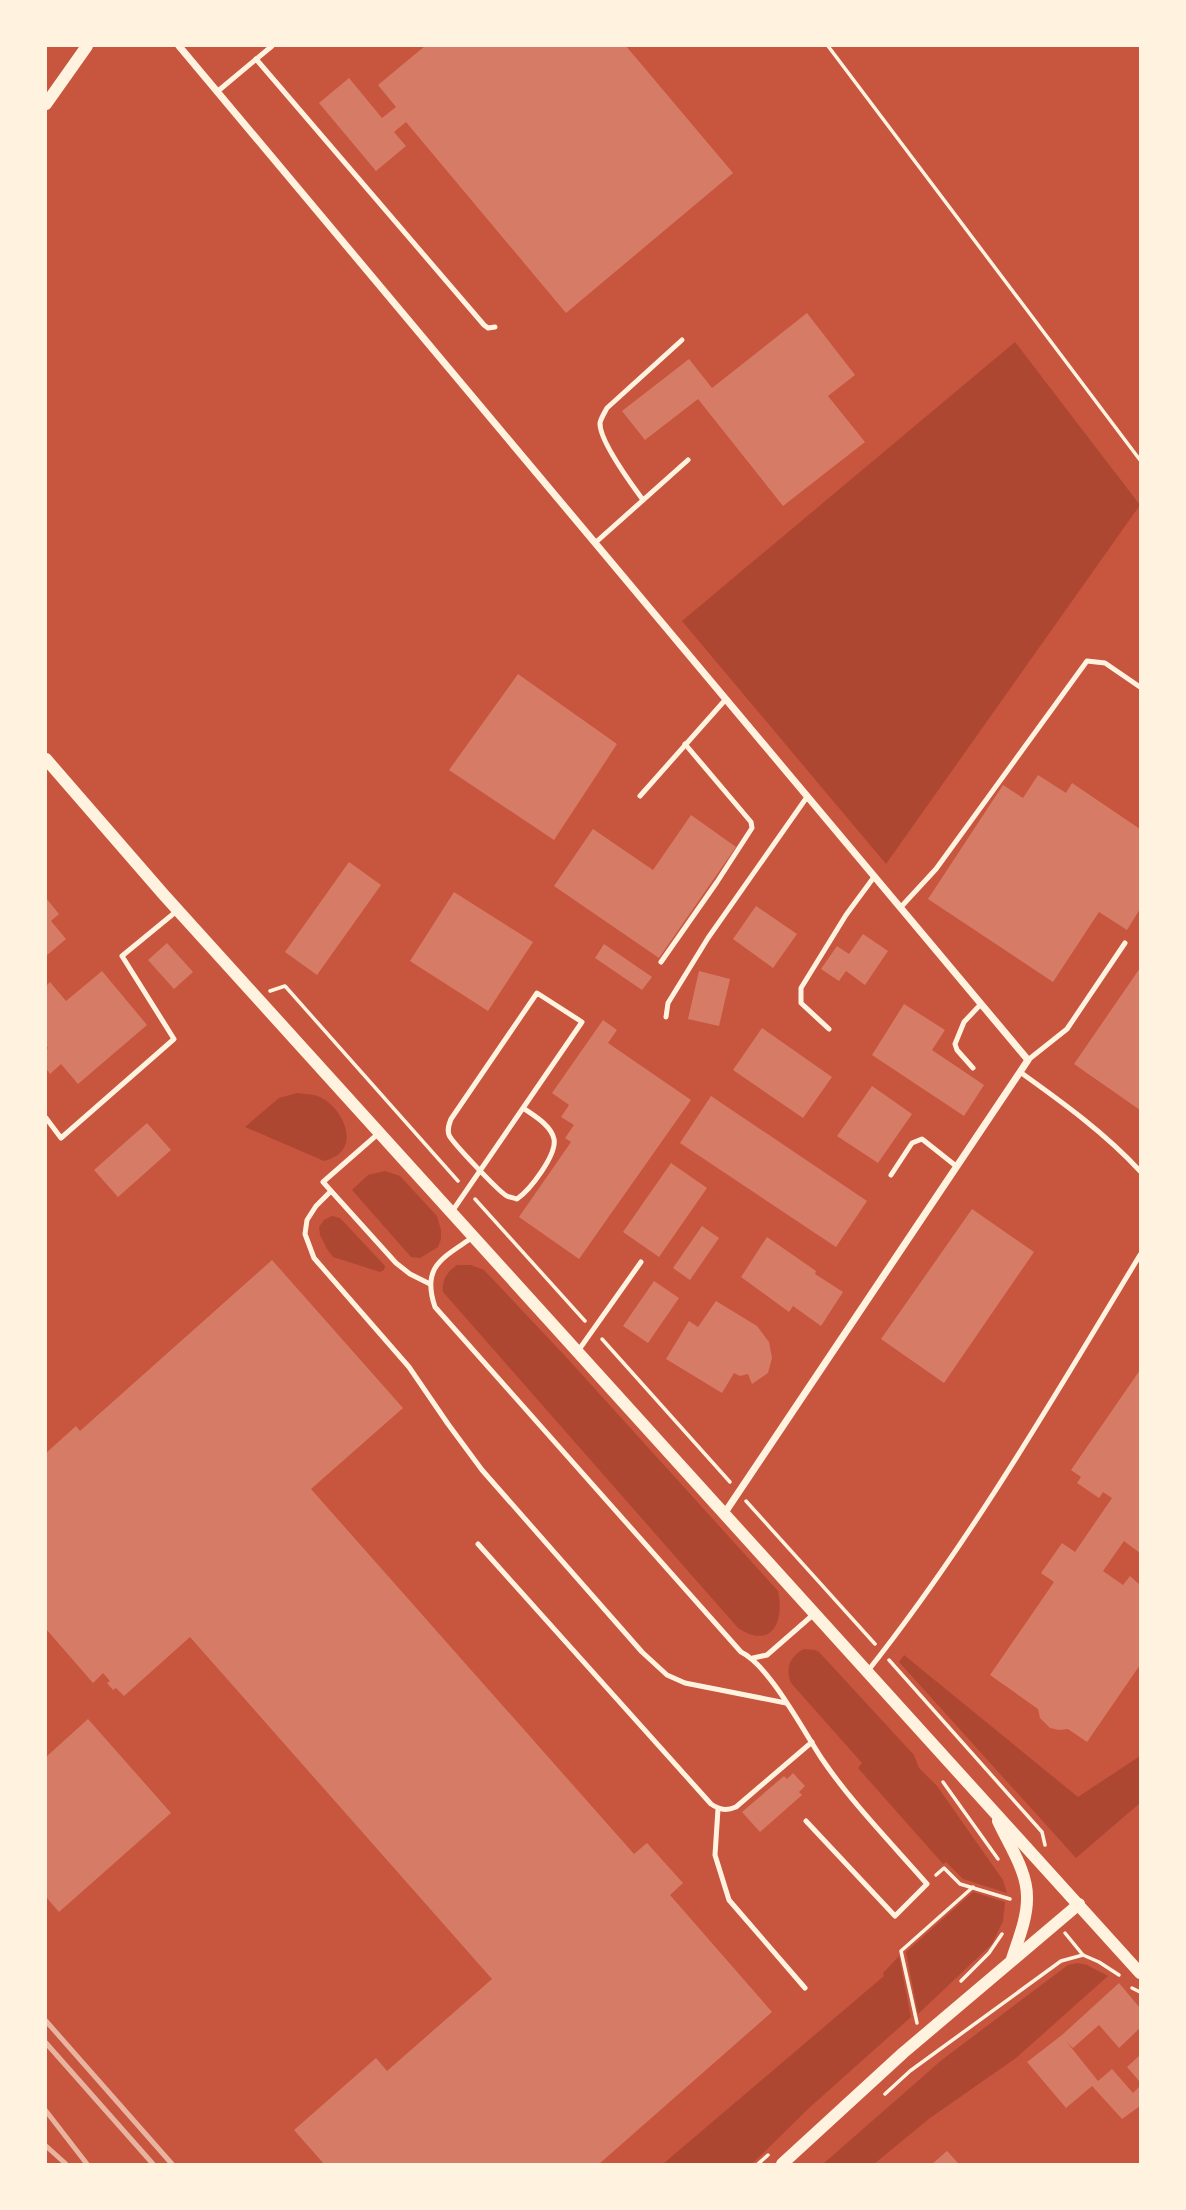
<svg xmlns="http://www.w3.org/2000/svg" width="1186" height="2210" font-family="'Varela Round',sans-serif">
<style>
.green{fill:#ae4732}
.building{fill:#d67c66}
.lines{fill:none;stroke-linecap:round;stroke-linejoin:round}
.path{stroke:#fff3e0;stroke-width:3.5}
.service{stroke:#fff3e0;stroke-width:5}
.minor{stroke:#fff3e0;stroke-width:7}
.tertiary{stroke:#fff3e0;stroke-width:12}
.rail{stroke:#e9b49f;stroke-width:5}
</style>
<rect width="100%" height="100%" fill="#c8553d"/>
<g class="green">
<path d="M1015,342l125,163 -254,359 -204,-243z"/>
<path d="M297,1093c8,1 16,1 23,4 25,12 43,55 4,64l-79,-34 34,-29z"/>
<path d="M385,1171l15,5 37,40 4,14v9l-3,8 -18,11 -9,-1 -59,-67 16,-15z"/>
<path d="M332,1216l8,2 45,48 -1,4 -4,2 -6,-2 -41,-13 -6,-8 -7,-14 -1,-8 5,-7z"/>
<path d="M457,1265h14l13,5 83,88 211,233c7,31 -7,59 -40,37l-295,-336c-1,-13 4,-20 14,-27z"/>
<path d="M804,1649l11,1 4,2 95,103 5,13 18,18 66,94 4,13 -44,-14 -17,-17 -3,2 -85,-96 4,-5 -71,-80c-6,-15 -1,-27 13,-34z"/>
<path d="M904,1655l174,142 62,-41v47l-64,55 -177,-196z"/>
<path d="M973,1892l32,10 -2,19 -11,23 -74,70 -12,-62z"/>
<path d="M899,1956l12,61 -102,91 -57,56h-89l221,-188 -1,-3z"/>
<path d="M1078,1963l9,2 21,11 -92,82 -86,60 -56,46h-51l120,-105 125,-94z"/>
</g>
<g class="building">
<path d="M425,46h201l107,127 -167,140 -160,-191 -12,10 12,14 -30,25 -57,-68 30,-25 33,40 14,-11 -18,-22z"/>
<path d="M807,313l48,62 -27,21 37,46 -82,64 -85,-107 -53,41 -23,-29 67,-52 23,29z"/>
<path d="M518,674l99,70 -63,96 -105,-70z"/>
<path d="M1038,775l28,18 6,-10 68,46v80l-13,21 -28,-18 -46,70 -125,-83 75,-114 20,13z"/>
<path d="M691,815l45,32 -77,111 -105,-72 39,-57 60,41z"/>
<path d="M349,862l32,23 -64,90 -32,-23z"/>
<path d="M454,892l79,50 -45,69 -78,-50z"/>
<path d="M46,898l13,16 -8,7 15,18 -20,17z"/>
<path d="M756,906l41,28 -24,34 -40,-29z"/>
<path d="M863,934l25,17 -23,34 -19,-14 -7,10 -18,-12 16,-23 12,8z"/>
<path d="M167,943l26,29 -19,17 -26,-29z"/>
<path d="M604,944l48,33 -10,13 -47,-32z"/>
<path d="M1140,968v142l-66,-46z"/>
<path d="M102,971l45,54 -69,59 -17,-20 -11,10 -4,-6v-18l2,-2 -2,-3v-59l4,-4 16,19z"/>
<path d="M699,971l31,8 -11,47 -31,-7z"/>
<path d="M904,1004l41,26 -13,20 52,35 -20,31 -92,-61z"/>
<path d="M603,1020l14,10 -9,13 83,57 -112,159 -60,-42 52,-75 -6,-4 9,-13 -13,-8 8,-12 -17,-12z"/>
<path d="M762,1028l70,49 -29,41 -70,-48z"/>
<path d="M872,1086l40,28 -34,49 -41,-27z"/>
<path d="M711,1096l156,105 -31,46 -156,-104z"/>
<path d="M147,1123l24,27 -53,47 -24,-27z"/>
<path d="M671,1163l36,25 -48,69 -36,-25z"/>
<path d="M972,1209l62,43 -90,131 -63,-44z"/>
<path d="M702,1226l17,12 -29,42 -17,-12z"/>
<path d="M767,1237l49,34 -1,3 28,18 -22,34 -28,-20 -4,6 -48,-35z"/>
<path d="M272,1260l131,148 -92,81 323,365 13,-11 36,40 -13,12 102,117 -173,152h-275l-30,-34 82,-72 11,13 105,-92 -302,-342 -66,59 -8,-8 -3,2 -6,-7 3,-2 -7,-8 -10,10 -47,-54v-176l30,-27 4,5z"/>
<path d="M654,1281l25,17 -31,45 -25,-17z"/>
<path d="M716,1301l41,25 12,16 3,16 -4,15 -16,11 -4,-10 -8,2 -6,-3 -12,20 -56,-34 23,-38 9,6z"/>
<path d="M1140,1370v183l-16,-12 -21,30 20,14 7,-9 10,9v80l-53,77 -19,-13 -9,1 -9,-2 -10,-10 -2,-9 -48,-34 64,-93 -13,-9 21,-30 13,9 37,-54 -9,-6 -4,6 -22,-15 4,-6 -10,-7z"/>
<path d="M88,1719l83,94 -112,99 -13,-15v-140z"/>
<path d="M793,1773l12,13 -6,6 3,3 -42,37 -18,-20 42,-36 3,3z"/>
<path d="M1119,1983l21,25v20l-21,20 -20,-23 -26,23 -7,-7 32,40 14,-12 21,24 7,-7v20l-18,13 -30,-33 -26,22 -39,-46 35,-27z"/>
<path d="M1140,2055v27l-13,-15z"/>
<path d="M947,2151l12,13h-27z"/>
</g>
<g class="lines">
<g class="path">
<path d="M828,46l312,414"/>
<path d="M270,991l15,-5 173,195"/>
<path d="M475,1199l110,122"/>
<path d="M602,1339l128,143"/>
<path d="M746,1501l129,143"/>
<path d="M889,1660l153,172 3,13"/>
<path d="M943,1782l55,77"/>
<path d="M936,1875l8,-7 16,16 50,15"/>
<path d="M1065,1933l18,22 16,7 20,13"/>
<path d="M961,1981l28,-28 13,-19"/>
<path d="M1132,1988l8,4"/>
<path d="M917,2023l-16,-72 72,-64"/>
<path d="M885,2094l25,-23 151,-110 22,-6"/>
<path d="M758,2164l10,-9"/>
</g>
<g class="service">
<path d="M256,59l228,266 4,3 7,-1"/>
<path d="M218,91l54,-45"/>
<path d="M643,500c-11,-15 -44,-59 -43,-77 1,-5 5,-11 7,-15l75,-68"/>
<path d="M595,543l93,-83"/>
<path d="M640,796l86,-97"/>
<path d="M900,908l36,-39 151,-208 18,2 35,24"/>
<path d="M661,962l56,-80 35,-54 -1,-6 -66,-78"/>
<path d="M666,1017l2,-14 40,-65 99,-141"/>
<path d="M829,1029l-28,-26v-15l45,-73 28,-38"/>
<path d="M1028,1060l39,-31 58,-86"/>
<path d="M973,1068l-16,-18 -2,-6 9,-22 17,-18"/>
<path d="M1020,1072c42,30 85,61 120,99"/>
<path d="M46,1118l15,20 113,-99 -52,-83 56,-46"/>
<path d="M379,1133l-56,49 73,81 14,11 20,10"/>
<path d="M891,1175l21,-32 10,-4 34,27"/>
<path d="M331,1191l-15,15 -9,14 -2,14 9,24 95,109 39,57 34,46 160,182 25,23 18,8 101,20"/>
<path d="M451,1213c44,-64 87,-127 131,-191l-45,-29 -86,126c-2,5 -4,10 -2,16 2,6 51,58 58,61 1,1 8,2 10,3 13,-9 40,-44 37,-60 -3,-14 -21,-24 -31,-31"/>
<path d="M473,1237c-30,21 -52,29 -38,70l306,345c28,13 63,80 81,107 29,43 71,86 105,125l-32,32 -89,-95"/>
<path d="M578,1351l63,-89"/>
<path d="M478,1544l233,260c9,6 15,7 25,3l76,-65"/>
<path d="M753,1658l14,-3 47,-41"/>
<path d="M867,1672c103,-130 187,-275 273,-417"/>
<path d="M718,1809l-3,46 14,45 76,88"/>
</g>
<path class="minor" d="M179,46l849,1014 -304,454"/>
<g class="tertiary">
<path d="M46,104l41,-58"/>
<path d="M46,759l118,136 976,1078"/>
<path d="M998,1821c11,24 30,51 29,78 0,20 -9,41 -15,60"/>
<path d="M782,2164l121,-111 176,-149"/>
</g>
<g class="rail">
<path d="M46,2021l126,143"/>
<path d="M46,2043l107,121"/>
<path d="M46,2111l41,53"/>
<path d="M46,2146l20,18"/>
</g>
</g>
<rect width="1186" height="2210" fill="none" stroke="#fff3e0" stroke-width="94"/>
</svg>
